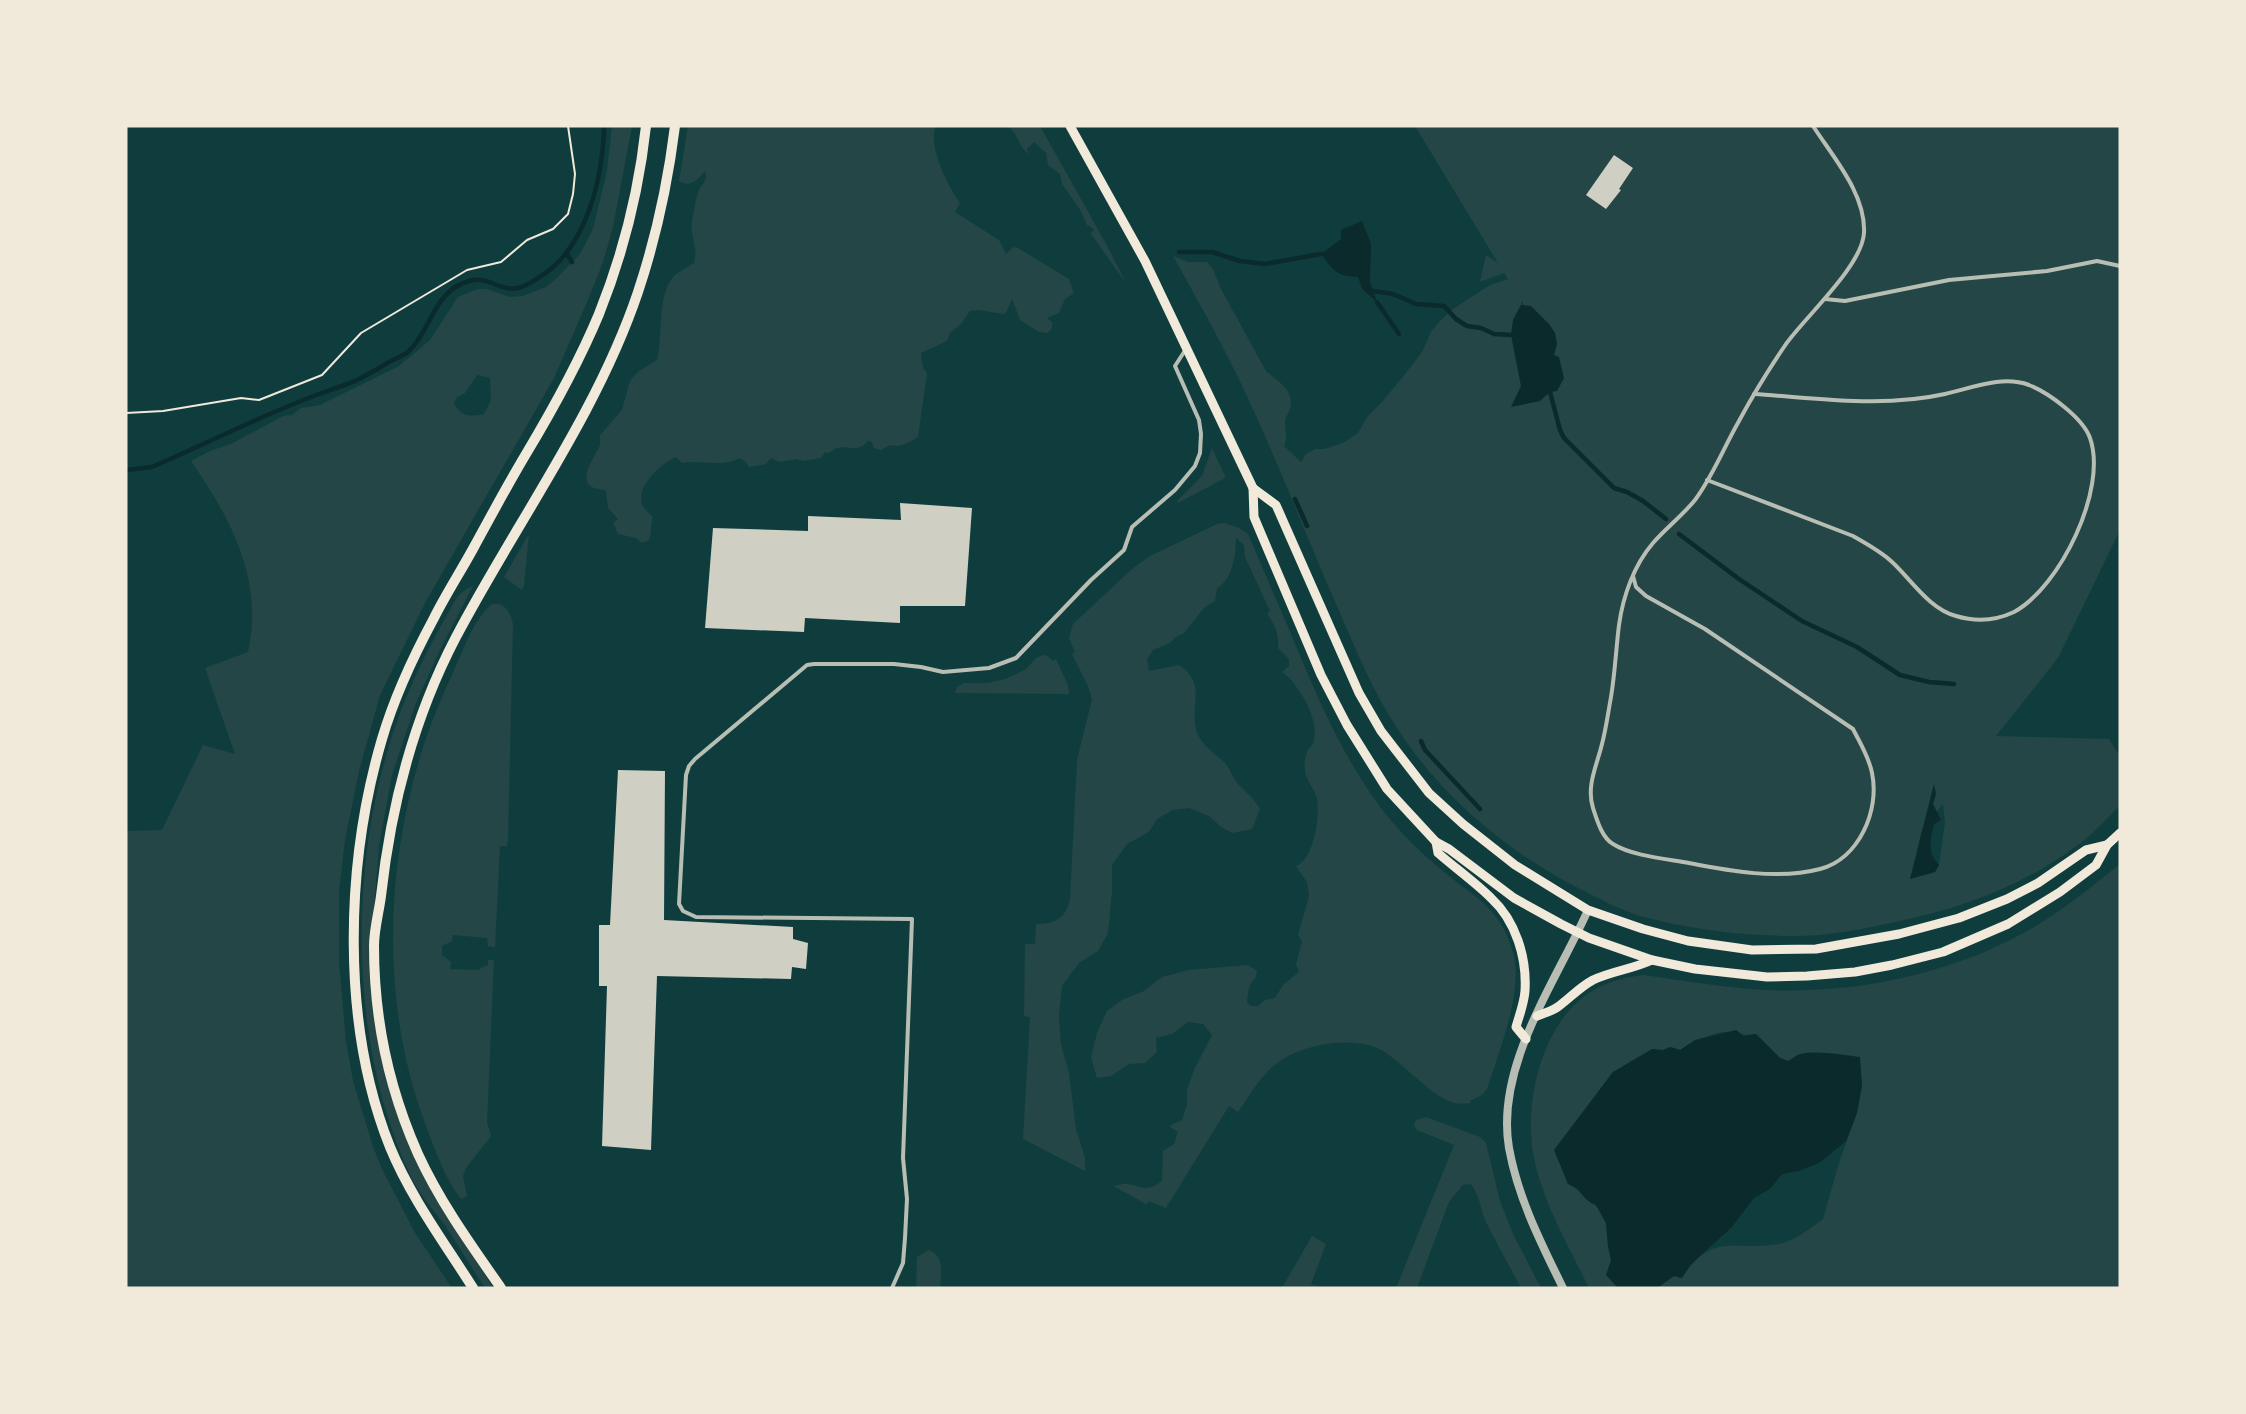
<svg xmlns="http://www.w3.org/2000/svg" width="2246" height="1414" font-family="'Sofia Sans Condensed',sans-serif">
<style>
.green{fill:#244646;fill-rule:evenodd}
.water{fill:#0a2a2b}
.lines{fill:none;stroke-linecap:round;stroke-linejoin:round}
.stream{stroke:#0a2a2b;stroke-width:4.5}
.building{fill:#cfcfc3}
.path{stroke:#f1e9da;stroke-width:2}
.service{stroke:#b8beb3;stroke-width:4}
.tertiary{stroke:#b8beb3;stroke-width:8}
.secondary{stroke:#f1e9da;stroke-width:9}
.primary{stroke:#f1e9da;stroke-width:10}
</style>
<rect width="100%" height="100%" fill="#0f3d3e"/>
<g class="green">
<path d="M612,126h20l-19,101 -10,35 -13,33 -36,83 -128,223 -46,94 -21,76 -14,69 -6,51v71l7,79 7,40 20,66 9,22 33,64 37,55h-326v-457l36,-1 41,-85 32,9 -30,-86 43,-16c16,-72 -17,-133 -57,-191l19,-10 23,-8 50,-27 9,-1 9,-7 19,-3 79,-39 31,-26 28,-43 19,-8h10l23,8 13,-1 23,-9 10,-8 24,-25 13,-25 14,-58zM477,375l13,3 1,22 -7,14c-14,3 -23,3 -30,-11l3,-6 8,-4z"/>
<path d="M688,126h248c-9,20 12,60 24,77l-5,9 44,28 7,14 7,-7 5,1 51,31 5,14 -9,6 -6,14 -12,5 5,4v6l-4,5 -9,-1 -19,-12 -8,-21 -6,14 -3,1 -24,-4 -9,1 -9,13 -11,9 -3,8 -26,12 2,15 4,5 -9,64c-10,6 -17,11 -28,8l-9,5 -7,-2 -2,-6 -4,-1c-13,13 -16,4 -30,7 -3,0 -6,3 -9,5l-4,-1 -4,6 -18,3 -7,-2 -16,3 -9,-4 -5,6 -17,3 -4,-6 -6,-3c-15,10 -39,1 -57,5l-6,-6c-15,6 -42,31 -33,49 2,4 7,8 10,11 -3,9 -1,15 -4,23l-7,3 -6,-5 -18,-4 -5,-11 5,-4 -10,-11 -2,-17c-4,-2 -11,-2 -14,-4 -15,-9 5,-33 8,-42 0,-2 0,-8 0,-10l22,-25 7,-26 4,-7 6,-6 18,-11c6,-23 0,-66 17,-84 5,-5 15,-9 20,-13 5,-16 -5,-28 -2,-42 2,-9 3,-20 6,-29 4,-9 10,-10 7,-21 -8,9 -14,17 -26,10z"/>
<path d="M1008,126h32l65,116 21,41 -35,-49 3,-5 -7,-4 -8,-17 -17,-24 -2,-10 -12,-9 -2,-12 -12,-11 -7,7 1,5c-9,-8 -11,-21 -20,-28z"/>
<path d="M1415,126h705v404l-62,128 -62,78 113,3 11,17v50c-15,14 -29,30 -45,41 -54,40 -115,62 -180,75 -36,8 -71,15 -108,14 -50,-1 -99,-7 -147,-20 -19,-6 -38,-16 -56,-25 -74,-37 -142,-93 -187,-163 -24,-36 -40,-76 -57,-115 -28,-63 -52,-126 -80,-188 -25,-58 -56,-114 -87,-169l15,6h19l6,7 8,20 45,82c12,11 29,18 24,38 -2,5 -5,8 -5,14 0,9 3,14 -1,23l17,16 5,-8 9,-5h9l19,-6 15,-10 10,-17 14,-14 20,-24 20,-26 9,-20 8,-10 14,-13 37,-24 18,-6 -4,-6 -24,9 6,-27 12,8zM1521,300l11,19 -16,43 -3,-42 8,-15zM1943,804l2,18 -6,43 -4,7 -24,6 11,-48z"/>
<path d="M1212,448l13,28v2l-47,25 -1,-2 25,-25z"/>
<path d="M1224,523l15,5 9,6c14,33 29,67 43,100 24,58 49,118 87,170 18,25 42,48 66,68 33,27 56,36 69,80 11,39 -14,99 -26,137l-5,6 -12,6v2c-27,6 -50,-24 -70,-39 -7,-6 -14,-12 -23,-16 -31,-13 -85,-2 -108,22 -12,12 -21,28 -31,42l-9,-6 -63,102 -17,-7 -3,3 -33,-18c4,0 11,-3 15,-2 18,3 16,9 34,-3l1,-30 11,-7 4,-12 -9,-6 13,-6 5,-15v-15l7,-20 18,-35 -9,-11 -15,-2 -16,12 -16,4 1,14 -12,11 -16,1 -18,12 -14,2 -6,-21 6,-24 10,-22 15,-11 22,-9 18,-14 27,-7 59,-5 9,6 -2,8c-7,4 -7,15 -8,23l4,4h7l7,-6 10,-2 8,-13 16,-13 -3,-8 6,-22 -4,-7 11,-39 -2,-14 -11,-16c18,-7 24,-49 21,-67 -2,-11 -11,-17 -12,-29 -1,-5 0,-14 2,-18 2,-5 6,-6 7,-12 5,-21 -15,-56 -32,-68l7,-6v-7l-11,-11c1,-14 -3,-23 -11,-34l3,-3 -25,-54 -1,-12 -8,-7c0,16 -3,41 -19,50l-2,13 -11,7 -20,25 -8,4 -6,6 -17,7 -6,9 2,12 30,-6c28,19 11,38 17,64 4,16 19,24 30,35 4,5 6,11 9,16 8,11 17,15 25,29l-8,20 -20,4 -11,-6 -12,-11 -20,-8 -16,2 -16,9 -8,13 -22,12 -15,21v27l-4,41 -10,18 -19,12 -17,23 -3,30 2,28 8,29 7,56 9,29v13l-62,-32 7,-122 -6,-1 1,-72h10l1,-20c18,0 30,-5 34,-25l7,-139 15,-61 -4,-13 -16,-32 3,-2 -6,-14 4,-14 59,-55 18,-13 67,-32z"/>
<path d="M529,534l-5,51 -2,5 -18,-13z"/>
<path d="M473,586l-34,66 -23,51 -24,72 -13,71 -7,92 21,158 52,116 48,76h-8c-13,-20 -26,-41 -39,-61 -12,-17 -25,-30 -34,-48 -64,-133 -64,-314 -17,-452 16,-46 38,-89 63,-131l7,-6z"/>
<path d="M492,604c14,-2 18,9 21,20l-5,215 -1,7h-7l-5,101 -7,-1 -1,-8 -34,-3 -1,6 -10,5v9l9,7 -1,7 29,1 1,-2 8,-3v-5h6l-7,162 4,14 -25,32 -3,8 4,20 -6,3c-16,-20 -26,-49 -35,-73 -54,-142 -39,-316 26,-451 11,-23 20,-54 40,-71z"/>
<path d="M1043,655l4,1 6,5 3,-2 12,26 1,9 -114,-1 2,-6 7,-4h24l17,-4 20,-9 11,-12z"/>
<path d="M2120,864v424h-463l17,-12 8,2c30,-45 47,-28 91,-33 20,-2 35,-15 50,-26l16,-56 18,-50 -30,-59h-28l-11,7 -8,-3 -24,-24c-11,2 -19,-1 -30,-2 -10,-1 -37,12 -46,18l-9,-3 -58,25 -58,78 13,34c15,6 13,16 28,21l10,18 2,23 10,42h-29c-19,-39 -42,-78 -53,-121 -15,-55 3,-141 53,-174 17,-11 35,-16 55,-18 35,5 70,11 105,14 101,8 212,-15 298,-70 25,-16 49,-36 73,-55z"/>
<path d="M1426,1117l54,20 6,6 14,58 13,33 28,54h-20c-12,-23 -25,-45 -36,-68 -5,-13 -5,-23 -14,-36l-8,1 -14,17 -32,86h-21l58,-143 -37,-15 -3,-5 2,-5z"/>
<path d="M1312,1236l14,8 -15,40 11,4h-40z"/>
<path d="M929,1250c16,7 12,23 11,38h-24l1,-31z"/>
</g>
<g class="water">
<path d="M1362,221l9,23 -1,38 7,20 -15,-13 -4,-12c-22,-1 -24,-6 -37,-23l20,-15v-9z"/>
<path d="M1521,305l10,1 18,18 6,9 2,11 -3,11 5,2 5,21 -7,13 -7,1 -10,9 -29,6 10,-21 -10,-51 2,-15z"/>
<path d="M1934,784l2,10 -3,10 8,16 -7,4c-4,17 -7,28 5,41l-4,7 -25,7z"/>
<path d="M1736,1030l8,6 12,-2 24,24 8,3c4,-2 9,-6 13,-7 13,-4 45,1 59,3l2,29 -5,27 -11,28 -27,22 -20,8 -17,3 -12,15 -16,9 -23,30 -41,37 -8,13 -8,-2 -17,12h-39l-12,-13 5,-15 -3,-14 -2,-23 -10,-18c-15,-6 -12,-15 -28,-21l-14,-34 59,-78 39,-23 11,1 7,-3 10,3 15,-10z"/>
</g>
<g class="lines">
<g class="stream">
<path d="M1179,252h33l28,9 25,3 56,-10"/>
<path d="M567,254l5,8"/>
<path d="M1373,291l20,3 23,10 28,2 12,13 11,7 14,2 13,6 17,1"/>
<path d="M1377,302l22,32"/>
<path d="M1550,392l10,38 4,8 50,50 13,4 16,9 23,18"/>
<path d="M126,470l26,-3c56,-24 110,-52 167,-73 12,-5 26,-8 38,-14 11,-5 22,-12 32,-18 6,-3 14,-6 20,-11 20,-19 24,-51 48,-65 30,-17 37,6 61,2 7,-1 14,-6 20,-10 48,-28 65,-99 66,-152"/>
<path d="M1295,499l12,27"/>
<path d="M1679,534l60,45 63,42 55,26 43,28 29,7 25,2"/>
<path d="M1421,741l4,9 55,59"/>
</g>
</g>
<g class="building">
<path d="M1614,155l19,13 -14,21 2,1 -15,19 -20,-14z"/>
<path d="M900,503l72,5 -7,98h-65v17l-95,-5 -1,14 -99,-4 8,-100 95,3v-15l93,4z"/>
<path d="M618,770l47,1 -1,149 129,7v12l15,4 -2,26 -14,-2 -1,12 -134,-3 -6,174 -49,-4 5,-160h-8v-61h11z"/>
</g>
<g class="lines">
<path class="path" d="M126,413l37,-2 78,-13 18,2 63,-25 39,-42 106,-63 34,-8 26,-22 26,-11 15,-15 5,-20 2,-20 -7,-48"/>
<g class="service">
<path d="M1825,299l20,2 104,-21 98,-9 50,-10 23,5"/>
<path d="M1707,480l146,56c14,8 27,15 38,25 20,18 38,48 65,55 20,6 39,5 58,-4 46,-25 94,-123 76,-174 -7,-20 -41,-45 -61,-53 -27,-10 -57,3 -84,9 -63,14 -127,4 -191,0"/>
<path d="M1633,576l3,11 10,9 59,33 148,100c7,14 16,28 19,44 8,37 -13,86 -52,96 -42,11 -90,2 -131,-6 -22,-4 -57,-7 -76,-19 -11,-6 -16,-24 -20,-36 -7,-22 4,-43 9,-64 4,-15 6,-31 9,-47 4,-24 5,-48 8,-72 4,-29 15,-60 34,-82 13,-15 29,-27 42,-43 18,-24 29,-53 44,-79 14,-26 30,-52 47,-77 20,-28 76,-78 78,-111 2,-39 -31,-76 -51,-107"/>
<path d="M892,1288l11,-25 2,-25 2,-39 -4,-41 9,-239 -216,-2 -13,-6 -4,-7 7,-129 3,-9 6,-7 112,-94 7,-1h80l27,3 22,5 46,-4 27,-10 75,-78 33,-30 8,-23 43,-37 20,-24 5,-13 1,-19 -2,-14 -24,-54 11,-17"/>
</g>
<path class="tertiary" d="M1563,1288c-22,-45 -45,-90 -54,-140 -14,-82 47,-166 79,-238"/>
<g class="secondary">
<path d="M1070,126l75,135 108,227 1,29 67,158 26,50 40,64 49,53 13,7 65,49 47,26 28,14 63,22 43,9 72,8 40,-1 48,-4 37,-7 51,-13 65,-28 52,-32 36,-27 11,-20 13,-12"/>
<path d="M1253,488l23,17 83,188 22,38 48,62 34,31 52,41 73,45 55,19 45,12 64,9 64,-1 83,-15 60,-16 48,-19 31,-16 48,-33 21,-5"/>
<path d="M1436,842l2,11c17,15 37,29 53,45 25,23 36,60 34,93 -1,13 -6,25 -9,36l10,12"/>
<path d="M1537,1016c7,-3 16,-5 22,-10 12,-9 21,-19 34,-26 19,-9 40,-11 59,-20"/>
</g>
<g class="primary">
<path d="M473,1288c-29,-46 -62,-90 -83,-141 -49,-122 -45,-282 -8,-408 12,-41 31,-82 52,-121 12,-24 27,-47 40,-71 17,-31 34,-63 52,-93 27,-45 53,-92 73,-140 24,-60 40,-124 47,-188"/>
<path d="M501,1288c-30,-43 -61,-86 -83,-134 -29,-65 -44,-137 -44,-208 0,-17 5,-34 7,-50 10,-91 32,-177 75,-259 60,-114 141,-223 182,-345 18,-54 30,-110 37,-166"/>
</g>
</g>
<rect width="2246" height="1414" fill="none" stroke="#f1e9da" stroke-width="255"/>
</svg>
